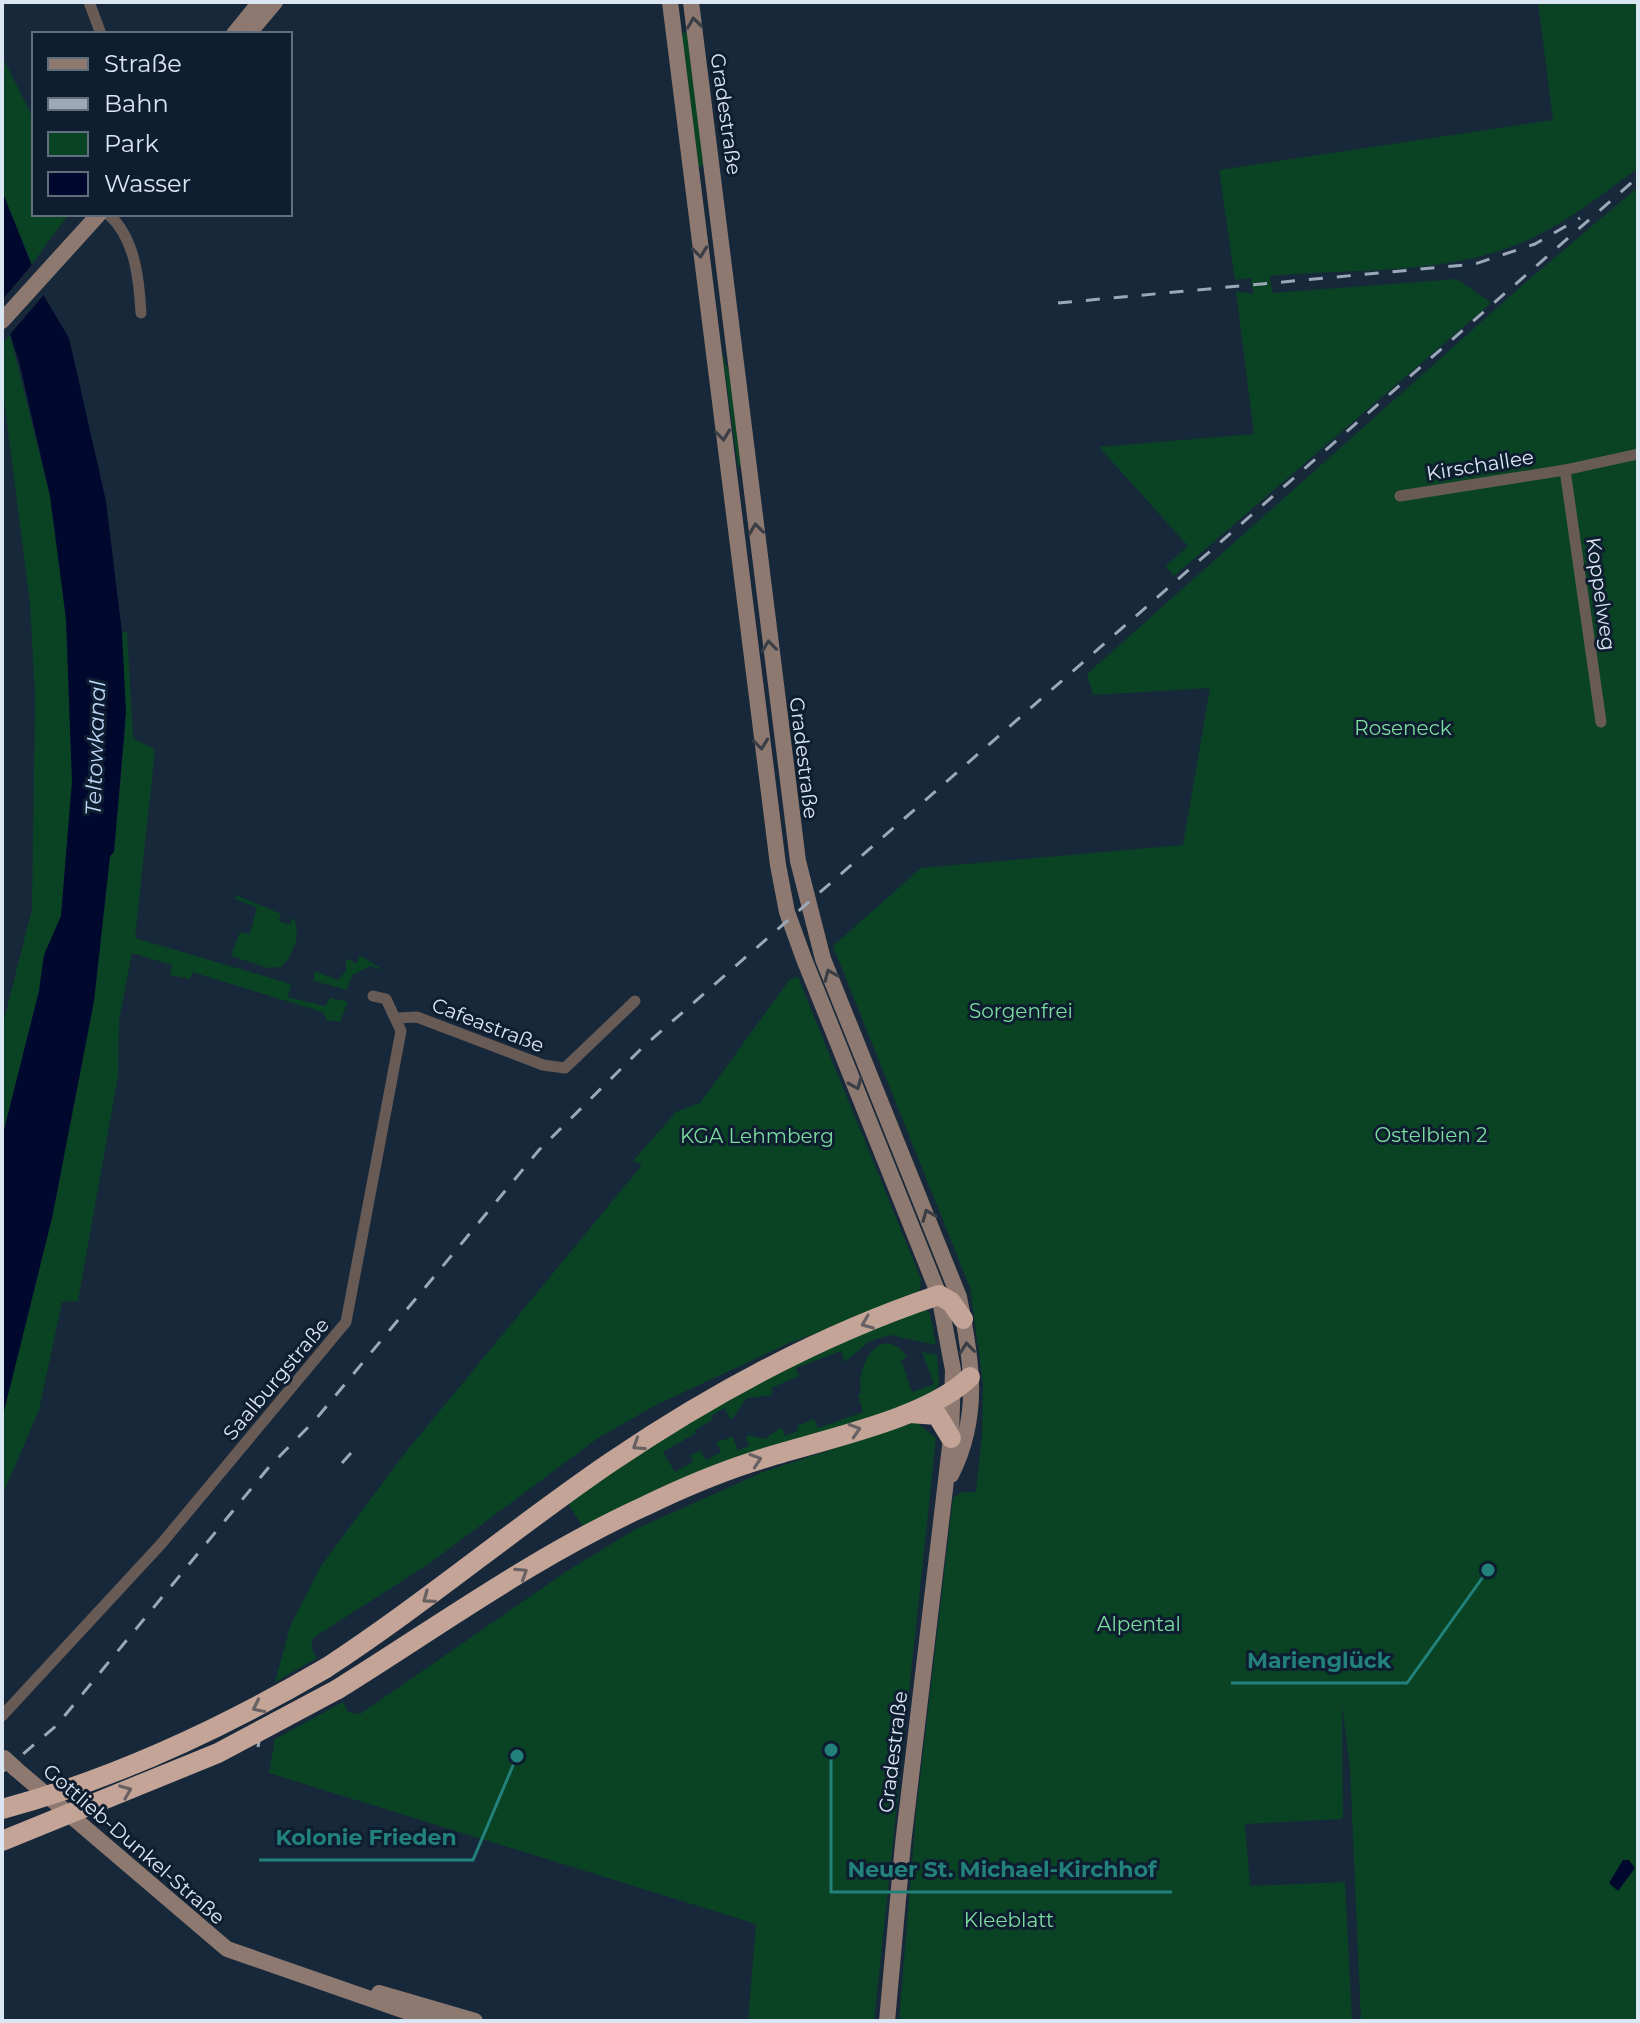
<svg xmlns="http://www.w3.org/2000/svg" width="1640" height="2023" font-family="Montserrat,sans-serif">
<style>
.green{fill:#094324}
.water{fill:#00092d}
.pier{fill:#17283b}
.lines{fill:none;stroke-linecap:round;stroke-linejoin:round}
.street{stroke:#685b56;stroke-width:11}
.secondary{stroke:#8d7970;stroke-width:16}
.highway{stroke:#c3a496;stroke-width:20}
.rail{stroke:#9ba8b7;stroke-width:3;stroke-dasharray:14 14;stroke-linecap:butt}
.secondary-bridge{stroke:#8d7970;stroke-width:16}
.highway-bridge{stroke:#c3a496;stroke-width:20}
.oneway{stroke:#3a3e46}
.oneway2{stroke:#686163}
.labels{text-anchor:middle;stroke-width:6;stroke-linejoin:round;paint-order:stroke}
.street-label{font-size:20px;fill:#dbe6f3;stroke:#0e1e30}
.park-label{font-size:20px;fill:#7cdd9e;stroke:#0e1e30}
.water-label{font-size:22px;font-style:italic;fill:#bdd5f5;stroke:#0e1e30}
.leader{fill:none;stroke:#23817b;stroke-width:3}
.callout-dot{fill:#23817b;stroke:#0e1e30;stroke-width:3}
.callout-label{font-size:22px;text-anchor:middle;font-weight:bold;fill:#23817b;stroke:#0e1e30;stroke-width:6;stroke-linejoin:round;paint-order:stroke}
</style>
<rect width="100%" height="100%" fill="#17283b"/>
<g class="green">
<path d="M1538,2h100v166c-34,25 -69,53 -108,71 -78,37 -176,29 -260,37l2,17 185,-14 34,24 -317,273 -8,-10 22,-20 -89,-99 155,-13 -18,-143 17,3 -2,-16 -16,2 -16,-110 334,-50z"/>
<path d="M687,32l18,131 -4,4 -4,-2 -17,-131z"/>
<path d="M2,56l32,64v94h35l-37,50 -30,-73z"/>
<path d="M1638,187v1834h-277l-11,-253 -8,-63 1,114 -98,5 5,62 95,-4 7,139h-453l17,-208 37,-315 9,-6h14l6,-57 1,-52 -13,-95 -137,-342 88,-78 262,-23 27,-157 -117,7 -6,-21 439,-392z"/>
<path d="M10,335l40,161 6,43 10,80 6,163 -11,134 -17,39 -5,36 -37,147v-110l30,-119 3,-214 -5,-92 -28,-218v-41z"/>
<path d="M722,352l10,29 9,84 -3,1z"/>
<path d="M127,632l6,106 22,12 -20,188 156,46 -3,13 37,9 6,-8 17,4 -8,20 -13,-2 -5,-8 -130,-40 -2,7 -20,-4 2,-10 -40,-12 -13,68 -1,55 -40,225 -16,1 -23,108 -37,86v-77l50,-201 42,-217 16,-145 4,-5 11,-121 -3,-97z"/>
<path d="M236,895l45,19 -2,7 11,4 3,-8c9,15 1,39 -12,50l-13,1 -37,-12 9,-24 10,2 7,-27 -22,-8z"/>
<path d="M360,955l23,15 -13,-4 -18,9 -5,15 -33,-9v-10l24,9 8,-9v-12l11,4z"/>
<path d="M798,977l123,302 -2,15 -132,50 -131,61 -58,33 -168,125 -117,75 -2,10 6,10 -42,24 16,-58 30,-58 80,-108 241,-293 -9,-4 43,-49 24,-9 90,-124z"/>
<path d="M923,1308l7,5 6,32 -46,-10 -20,6 -25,21 -4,-11 -45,17 3,8 -28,12 1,7 -25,3 -16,22 -7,-12 -13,8 1,4 -17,10 1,3 -33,19 12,20 18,-10 -3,-6 10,-6 6,10 15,-8 -5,-10 17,-5 5,13 11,-4 -3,-9 3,-2 16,4 17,-12 3,9 13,-5 -1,-5 17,-7 4,9 45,-16 -5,-17 3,-2c-6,-30 22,-71 46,-36l-6,3 11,32 22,-8 -12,-32 15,3 2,29 -10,13 -345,132 -17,-27 44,-33 169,-102z"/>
<path d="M916,1422l20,16 -62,583h-126l8,-97 -487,-151 6,-34 68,-37 5,10 12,2 207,-143 69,-42 127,-57z"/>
</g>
<g class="water">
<path d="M2,191l42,105 25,42 37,163 16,132 4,79 -12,140 -4,4 -16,145 -42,217 -50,201v-281l37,-147 5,-36 17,-39 11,-134 -6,-163 -16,-123 -31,-134 -17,-53z"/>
<path d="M1623,1860h6l6,8 -17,23 -9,-8z"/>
</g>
<path class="pier" d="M35,261l12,30 -40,47 -5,-38z"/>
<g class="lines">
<g class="street">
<path d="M89,2l12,32"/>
<path d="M108,214c27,23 31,65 33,99"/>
<path d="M1565,470l36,252"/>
<path d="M1400,496l165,-26 73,-16"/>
<path d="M398,1018l19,-1 126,48 22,3 70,-67"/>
<path d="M2,1716l160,-173 184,-221 55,-291 -15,-32 -13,-3"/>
</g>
<g class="secondary">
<path d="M670,2l108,863 9,47 17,47 135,336 14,75 -2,68 -48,406 -16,177"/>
<path d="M691,2l107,859 25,98 136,338c13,63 22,119 -8,178"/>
<path d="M234,34l26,-32"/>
<path d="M248,34l27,-32"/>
<path d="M2,321l97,-107"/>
<path d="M16,1769l211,180 207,72"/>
<path d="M379,1993l96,28"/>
</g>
<g class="highway">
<path d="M910,1413l27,2 14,23"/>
<path d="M326,1668c98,-64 188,-140 285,-206 102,-69 211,-128 328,-167l12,7 12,17"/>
<path d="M338,1689c101,-63 199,-134 307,-183 35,-17 70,-32 107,-44 62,-21 173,-41 218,-85"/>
</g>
<g class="rail">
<path d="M1058,303l417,-39 60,-20 45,-26"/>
<path d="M342,1463l9,-10"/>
<path d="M258,1747l1,-6"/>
<path d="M2,1772l55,-47 212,-258 47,-48 223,-269 104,-103 995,-870"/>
</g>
<path class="secondary-bridge" d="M4,1758l12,11"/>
<g class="highway-bridge">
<path d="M2,1809c113,-30 223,-82 324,-141"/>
<path d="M2,1841l216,-88 120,-64"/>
</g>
</g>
<defs><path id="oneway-chevron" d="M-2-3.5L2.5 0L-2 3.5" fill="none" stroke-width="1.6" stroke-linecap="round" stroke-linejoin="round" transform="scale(2)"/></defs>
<g class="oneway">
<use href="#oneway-chevron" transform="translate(694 23) rotate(-98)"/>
<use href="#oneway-chevron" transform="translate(700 252) rotate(83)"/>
<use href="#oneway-chevron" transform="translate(723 435) rotate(83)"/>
<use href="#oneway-chevron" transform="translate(756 529) rotate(-97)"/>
<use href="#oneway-chevron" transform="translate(769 646) rotate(-97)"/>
<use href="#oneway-chevron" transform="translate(761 744) rotate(83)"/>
<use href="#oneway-chevron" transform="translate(830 975) rotate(-113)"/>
<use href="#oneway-chevron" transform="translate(856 1084) rotate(67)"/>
<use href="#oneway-chevron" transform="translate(928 1215) rotate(-112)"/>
<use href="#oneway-chevron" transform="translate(967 1348) rotate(-96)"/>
</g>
<g class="oneway2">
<use href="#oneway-chevron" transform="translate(867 1323) rotate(158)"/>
<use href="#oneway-chevron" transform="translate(855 1430) rotate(-17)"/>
<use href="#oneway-chevron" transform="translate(638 1445) rotate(147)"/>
<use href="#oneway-chevron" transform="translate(756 1460) rotate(-18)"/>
<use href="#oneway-chevron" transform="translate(522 1573) rotate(-33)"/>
<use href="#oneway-chevron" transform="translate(428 1598) rotate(144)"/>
<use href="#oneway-chevron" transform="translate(258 1707) rotate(154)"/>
<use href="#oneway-chevron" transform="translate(126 1791) rotate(-22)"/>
</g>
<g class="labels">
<g class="street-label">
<text transform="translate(726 114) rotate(82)" y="7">Gradestraße</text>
<text transform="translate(1480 465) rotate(-9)" y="7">Kirschallee</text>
<text transform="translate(1601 594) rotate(82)" y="7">Koppelweg</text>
<text transform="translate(804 758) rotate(83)" y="7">Gradestraße</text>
<text transform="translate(488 1025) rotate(21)" y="7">Cafeastraße</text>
<text transform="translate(276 1379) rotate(-50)" y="7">Saalburgstraße</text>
<text transform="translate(893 1752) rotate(-83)" y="7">Gradestraße</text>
<text transform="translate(134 1844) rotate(41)" y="7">Gottlieb-Dunkel-Straße</text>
</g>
<g class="park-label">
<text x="1403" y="735">Roseneck</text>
<text x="1021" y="1018">Sorgenfrei</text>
<text x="1431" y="1142">Ostelbien 2</text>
<text x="757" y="1143">KGA Lehmberg</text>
<text x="1139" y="1631">Alpental</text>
<text x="1009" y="1927">Kleeblatt</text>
</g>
<g class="water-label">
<text transform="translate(95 748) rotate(-88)" y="8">Teltowkanal</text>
</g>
</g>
<path class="leader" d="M1488 1570L1407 1683H1231M517 1756L473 1860H259M831 1750L831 1892H1172"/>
<g class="callout-dot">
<circle cx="1488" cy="1570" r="8"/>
<circle cx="517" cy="1756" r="8"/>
<circle cx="831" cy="1750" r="8"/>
</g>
<g class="callout-label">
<text x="1319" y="1668">Marienglück</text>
<text x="366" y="1845">Kolonie Frieden</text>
<text x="1002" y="1877">Neuer St. Michael-Kirchhof</text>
</g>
<rect width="1640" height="2023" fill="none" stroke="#dbe6f3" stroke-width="8"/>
<rect x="32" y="32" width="260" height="184" fill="#0e1e30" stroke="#606e7e" stroke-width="2"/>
<rect x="48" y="58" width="40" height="12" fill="#8d7970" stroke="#606e7e" stroke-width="2"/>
<text x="104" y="72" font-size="24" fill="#dbe6f3">Straße</text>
<rect x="48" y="98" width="40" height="12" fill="#9ba8b7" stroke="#606e7e" stroke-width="2"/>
<text x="104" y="112" font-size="24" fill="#dbe6f3">Bahn</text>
<rect x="48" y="132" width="40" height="24" fill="#094324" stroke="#606e7e" stroke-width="2"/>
<text x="104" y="152" font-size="24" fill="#dbe6f3">Park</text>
<rect x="48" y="172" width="40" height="24" fill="#00092d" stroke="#606e7e" stroke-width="2"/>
<text x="104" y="192" font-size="24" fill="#dbe6f3">Wasser</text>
</svg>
